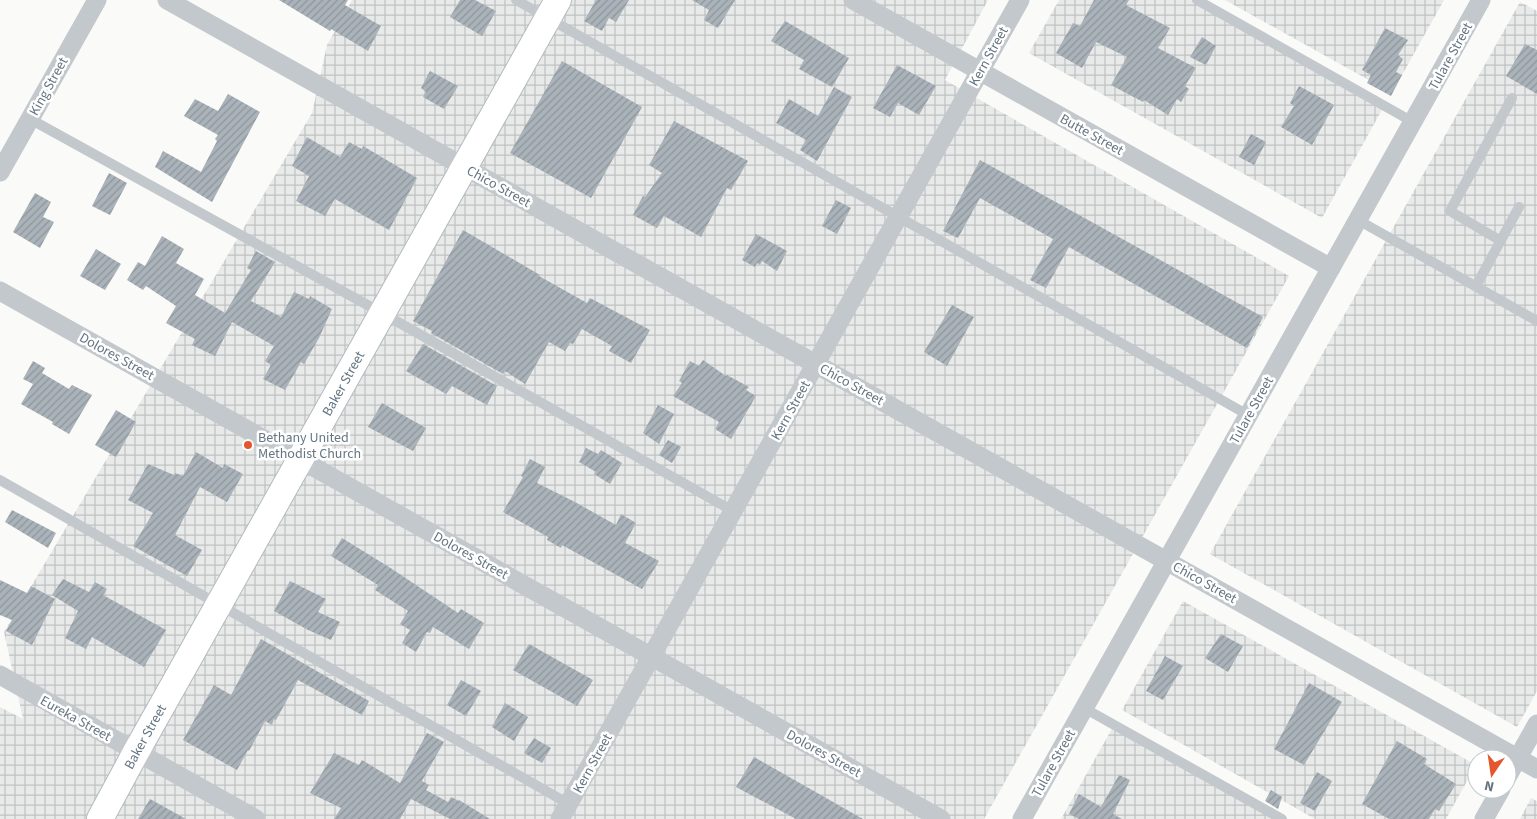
<svg xmlns="http://www.w3.org/2000/svg" width="1537" height="819" font-family="'Source Sans 3',sans-serif">
<style>
.industrial{fill:url(#industrial-grid)}
.building{fill:url(#building-hatch)}
.lines{fill:none;stroke-linecap:round;stroke-linejoin:round}
.secondary-casing{stroke:#b3babf;stroke-width:28}
.lane{stroke:#c3c8cc;stroke-width:10}
.street{stroke:#c3c8cc;stroke-width:19}
.secondary{stroke:#fff;stroke-width:26}
.poi-dot{fill:#e4572e;stroke:#fff;stroke-width:2}
.labels{text-anchor:middle;stroke-width:5;stroke-linejoin:round;paint-order:stroke}
.street-label{font-size:14px;fill:#657683;stroke:#fff}
.poi-label{font-size:14px;fill:#657683;stroke:#fff;text-anchor:start}
</style>
<defs>
<pattern id="industrial-grid" width="8" height="8" patternUnits="userSpaceOnUse" patternTransform="scale(1.25)"><rect width="8" height="8" fill="#e8e9e9"/><path d="M0 4h8M4 0v8" fill="none" stroke="#c0c1c2"/></pattern>
<pattern id="building-hatch" width="6" height="6" patternUnits="userSpaceOnUse" patternTransform="scale(1.25)"><rect width="6" height="6" fill="#aab3b9"/><path d="M-1 1l2-2M0 6l6-6M5 7l2-2" fill="none" stroke="#8e969c"/></pattern>
</defs>
<rect width="100%" height="100%" fill="#fafaf8"/>
<g class="industrial">
<path d="M352,0h636l-43,80 344,196 -305,543h-984v-112l23,12 -19,-87 308,-519 15,-68z"/>
<path d="M1059,0h132l192,108 -61,110 -293,-165z"/>
<path d="M1225,0h219l-52,93z"/>
<path d="M1520,2l17,9v680l-20,36 -307,-173z"/>
<path d="M1183,601l293,164 -30,54h-131l-193,-109z"/>
<path d="M1114,725l167,94h-220z"/>
<path d="M1531,798l6,3v18h-17z"/>
</g>
<g class="building">
<path d="M279,0h69l-3,5 36,21 -13,25 -37,-22 -1,2z"/>
<path d="M460,0h15l21,11 -14,25 -32,-19z"/>
<path d="M596,0h33l-13,22 -7,-4 -7,13 -18,-10z"/>
<path d="M692,0h43l-17,28 -14,-8 5,-10z"/>
<path d="M1094,0h35l-3,5 44,23 -12,20 38,20 -11,18 4,3 -8,13 -4,-3 -9,16 -24,-15 -1,2 -32,-17 16,-28 -31,-15 -14,26 -26,-15 17,-30 7,3z"/>
<path d="M785,21l64,37 -17,29 -33,-18 5,-9 -33,-19z"/>
<path d="M1385,28l23,12 -10,15 5,4 -7,13 6,3 -11,21 -24,-13 4,-8 -9,-5z"/>
<path d="M1202,37l14,9 -10,19 -16,-8z"/>
<path d="M1525,44l12,6v44l-31,-18z"/>
<path d="M562,61l80,46 -51,91 -81,-45z"/>
<path d="M897,65l39,21 -17,29 -21,-12 -8,14 -17,-9z"/>
<path d="M430,71l28,15 -14,23 -21,-12 3,-5 -5,-4z"/>
<path d="M1299,86l35,19 -22,40 -31,-18 13,-21 -4,-3z"/>
<path d="M834,87l18,10 -35,64 -17,-11 6,-10 -30,-17 13,-24 29,17z"/>
<path d="M228,94l32,18 -48,90 -57,-35 8,-16 38,21 16,-31 -2,-2 3,-4 -34,-19 11,-17 23,12z"/>
<path d="M674,121l74,40 -17,29 -4,-2 -26,49 -37,-21 -7,12 -24,-13 10,-19 2,1 17,-24 -13,-8z"/>
<path d="M1251,134l15,8 -12,23 -15,-8z"/>
<path d="M307,137l33,20 9,-15 13,7 1,-3 54,32 -28,52 -54,-31 -10,17 -29,-15 13,-25 -17,-10z"/>
<path d="M980,160l283,157 -16,31 -178,-101 -23,41 -16,-8 23,-41 -73,-41 -22,40 -15,-7z"/>
<path d="M109,173l18,10 -17,32 -18,-9z"/>
<path d="M35,193l16,9 -8,15 11,5 -14,26 -27,-16z"/>
<path d="M836,200l15,8 -14,26 -15,-8z"/>
<path d="M463,230l77,45 -1,1 48,27 3,-5 60,32 -19,33 -22,-12 3,-5 -30,-17 -9,15 -3,-1 -5,8 -16,-9 -24,42 -20,-13 -2,3 -72,-41 1,-2 -19,-10z"/>
<path d="M756,234l31,17 -10,20 -15,-10 -2,4 -3,-2 -2,4 -13,-7z"/>
<path d="M162,236l22,13 -8,14 28,16 -9,16 30,18 26,-43 -4,-2 9,-17 19,11 -24,39 30,16 13,-25 15,7 1,-3 22,13 -13,29 -15,26 -3,-2 -16,28 -22,-11 8,-14 -6,-4 9,-15 -42,-24 -17,34 -23,-11 3,-6 -29,-16 10,-17 -30,-20 -3,4 -16,-10 11,-18 7,4z"/>
<path d="M96,249l25,15 -16,26 -25,-14z"/>
<path d="M952,305l22,12 -27,49 -23,-14z"/>
<path d="M423,344l74,42 -10,19 -35,-19 -6,8 -40,-23z"/>
<path d="M703,360l23,16 1,-1 22,12 -3,3 10,6 -25,43 -16,-10 4,-7 -46,-26 9,-13 -3,-2 11,-20 9,5z"/>
<path d="M33,361l12,7 -3,5 27,16 3,-4 20,10 -23,39 -17,-10 1,-2 -32,-18 12,-20 -10,-5z"/>
<path d="M382,403l44,25 -13,23 -45,-24z"/>
<path d="M658,405l16,9 -15,30 -16,-11z"/>
<path d="M116,410l20,12 -20,35 -21,-12z"/>
<path d="M668,440l13,7 -9,16 -13,-8z"/>
<path d="M586,448l12,6 3,-4 21,13 -12,21 -16,-10 2,-2 -17,-10z"/>
<path d="M196,452l27,16 1,-4 19,10 -16,28 -27,-15 -25,48 27,15 -15,26 -54,-30 20,-33 -25,-13 20,-36 26,11 1,-2 8,3z"/>
<path d="M530,459l15,8 -8,16 36,18 43,24 5,-11 15,9 -11,20 34,18 -17,28 -80,-44 -1,3 -14,-8 1,-3 -45,-25 20,-35 -2,-1z"/>
<path d="M12,510l44,23 -8,15 -43,-26z"/>
<path d="M342,538l47,29 69,46 3,-4 23,14 -15,26 -36,-22 -3,6 -3,-1 -11,20 -14,-9 8,-13 -10,-6 8,-13 -33,-21 3,-5 -47,-29z"/>
<path d="M63,579l26,13 6,-10 12,7 -4,6 63,35 -22,37 -52,-30 -6,12 -21,-11 13,-27 -26,-16z"/>
<path d="M0,580l27,13 4,-7 24,13 -23,46 -26,-14 6,-11 -12,-5z"/>
<path d="M290,581l36,18 -8,13 22,10 -9,18 -23,-10 -34,-19z"/>
<path d="M1221,634l22,12 -15,26 -23,-14z"/>
<path d="M261,639l108,62 -7,14 -64,-35 -22,40 -2,-1 -2,6 -7,-4 -16,30 -1,-1 -11,20 -54,-30 31,-55 17,10z"/>
<path d="M529,644l64,36 -16,26 -64,-36z"/>
<path d="M1165,656l18,10 -20,34 -17,-9z"/>
<path d="M461,680l20,11 -15,25 -19,-11z"/>
<path d="M1309,683l33,19 -38,63 -30,-16z"/>
<path d="M505,703l23,14 -14,24 -22,-14z"/>
<path d="M427,733l17,9 -22,39 7,4 -3,5 22,12 3,-5 8,4v-1l31,19h-40l-39,-20 -11,20h-66l7,-11 -31,-15 24,-40 25,12 3,-5 38,23z"/>
<path d="M534,738l17,10 -9,15 -18,-10z"/>
<path d="M1397,741l30,18 -3,5 32,20 -17,27 -4,-2 -6,10h-40l-27,-15z"/>
<path d="M754,757l109,62h-67l-60,-32z"/>
<path d="M1317,772l15,9 -17,30 -15,-8z"/>
<path d="M1119,775l11,5 -17,34 9,5h-43l-10,-5 10,-20 22,13z"/>
<path d="M1271,790l11,7 -4,12 -13,-8z"/>
<path d="M150,799l36,20h-48z"/>
</g>
<g class="lines">
<defs>
<g id="secondary">
<path id="s1" d="M100,819l36,-67 422,-752"/>
</g>
</defs>
<use href="#secondary" class="secondary-casing"/>
<g class="lane">
<path d="M516,0l732,415"/>
<path d="M1197,0l216,122"/>
<path d="M30,119l352,194 351,198"/>
<path d="M1358,220l179,101"/>
<path d="M1501,241l-51,-30 62,-113"/>
<path d="M1476,286l43,-79"/>
<path d="M0,480l569,324"/>
<path d="M1084,708l198,111"/>
</g>
<g class="street">
<path d="M167,0l1370,769"/>
<path d="M853,0l478,268"/>
<path d="M0,172l97,-172"/>
<path d="M0,291l941,528"/>
<path d="M0,675l256,144"/>
<path d="M1507,777l30,-53"/>
<path d="M560,819l460,-819"/>
<path d="M1022,819l459,-819"/>
<path d="M1484,819l17,-30"/>
</g>
<use href="#secondary" class="secondary"/>
</g>
<circle class="poi-dot" cx="248" cy="445" r="5"/>
<g class="labels">
<g class="street-label">
<text transform="translate(988 56) rotate(-61)" y="5">Kern Street</text>
<text transform="translate(1450 56) rotate(-61)" y="5">Tulare Street</text>
<text transform="translate(48 86) rotate(-61)" y="5">King Street</text>
<text transform="translate(1092 134) rotate(29)" y="5">Butte Street</text>
<text transform="translate(499 186) rotate(29)" y="5">Chico Street</text>
<text transform="translate(117 356) rotate(29)" y="5">Dolores Street</text>
<text dy="5" stroke="none"><textPath href="#s1" startOffset="499">Baker Street</textPath></text>
<text transform="translate(852 384) rotate(29)" y="5">Chico Street</text>
<text transform="translate(790 410) rotate(-61)" y="5">Kern Street</text>
<text transform="translate(1251 410) rotate(-61)" y="5">Tulare Street</text>
<text transform="translate(471 555) rotate(29)" y="5">Dolores Street</text>
<text transform="translate(1205 582) rotate(29)" y="5">Chico Street</text>
<text transform="translate(76 718) rotate(29)" y="5">Eureka Street</text>
<text dy="5" stroke="none"><textPath href="#s1" startOffset="94">Baker Street</textPath></text>
<text transform="translate(824 753) rotate(29)" y="5">Dolores Street</text>
<text transform="translate(592 763) rotate(-61)" y="5">Kern Street</text>
<text transform="translate(1053 763) rotate(-61)" y="5">Tulare Street</text>
</g>
<g class="poi-label">
<text x="258" y="442">Bethany United<tspan x="258" dy="16">Methodist Church</tspan></text>
</g>
</g>
<g transform="translate(1492 774) rotate(193)"><circle r="24" fill="#ffffff" stroke="#c1c8cd"/>
<path d="M0-4L9 19L0 12L-9 19Z" fill="#e4572e"/>
<text y="-8" font-size="14" font-weight="bold" text-anchor="middle" fill="#657683">N</text>
</g>
</svg>
